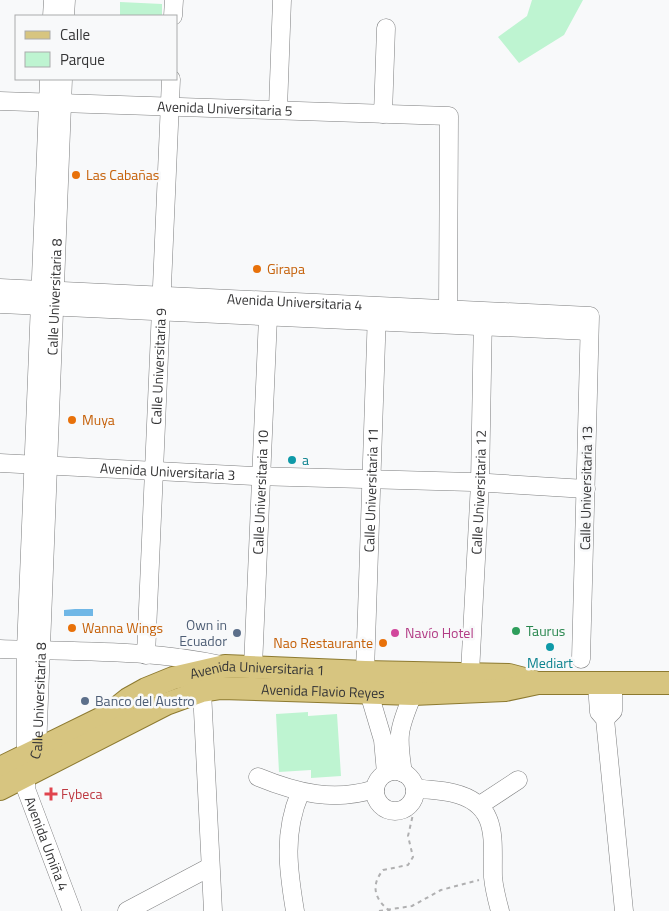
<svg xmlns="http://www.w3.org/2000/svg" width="669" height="911" font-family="'Titillium Web',sans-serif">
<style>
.green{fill:#bef4d1}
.water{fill:#70b7e6}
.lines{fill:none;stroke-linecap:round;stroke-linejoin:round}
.minor-casing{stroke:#7d7e7f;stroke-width:19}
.major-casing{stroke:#8d7a30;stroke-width:24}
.path{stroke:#b0b0b1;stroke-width:2;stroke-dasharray:4 4;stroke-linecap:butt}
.minor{stroke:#fff;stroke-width:18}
.major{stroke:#d7c580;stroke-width:22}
.food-dot{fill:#e8710a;stroke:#f8f9fa;stroke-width:2}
.culture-dot{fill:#0f9aa8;stroke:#f8f9fa;stroke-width:2}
.leisure-dot{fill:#2e9e5b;stroke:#f8f9fa;stroke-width:2}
.service-dot{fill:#5c6f8a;stroke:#f8f9fa;stroke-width:2}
.hotel-dot{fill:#d1479c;stroke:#f8f9fa;stroke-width:2}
.health-dot{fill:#e0444e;stroke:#f8f9fa;stroke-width:2}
.labels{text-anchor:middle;stroke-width:5;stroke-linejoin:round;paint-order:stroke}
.street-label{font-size:14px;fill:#353536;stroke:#f8f9fa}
.food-label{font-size:14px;fill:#c56008;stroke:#f8f9fa;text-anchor:start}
.culture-label{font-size:14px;fill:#0d838f;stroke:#f8f9fa;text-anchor:start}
.service-label{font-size:14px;fill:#4e5e75;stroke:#f8f9fa;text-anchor:end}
.leisure-label{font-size:14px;fill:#27864d;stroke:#f8f9fa;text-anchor:start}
.hotel-label{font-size:14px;fill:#b23c85;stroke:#f8f9fa;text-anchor:start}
.health-label{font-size:14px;fill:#be3a42;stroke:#f8f9fa;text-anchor:start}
</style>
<rect width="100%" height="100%" fill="#f8f9fa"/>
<g class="green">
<path d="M532,0h51l-19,35 -45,28 -21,-26 29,-21z"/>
<path d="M120,2l42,2v12h-42z"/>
<path d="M308,712v4l29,-2 4,62 -30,2v-8l-32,2 -3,-58z"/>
</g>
<path class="water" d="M75,609h18v7h-29v-6z"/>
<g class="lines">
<defs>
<g id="minor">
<path d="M52,16l1,-16"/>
<path d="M65,16l1,-16"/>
<path d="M173,16l1,-16"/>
<path id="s1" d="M49,79l-23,571v139l46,122"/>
<path id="s2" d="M0,101l449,15 -1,193"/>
<path d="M278,109l4,-109"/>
<path d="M383,114l3,-86"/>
<path id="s3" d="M0,288l590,28 -9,343"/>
<path d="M0,304l589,27"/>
<path id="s4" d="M0,463l254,13 218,6 114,7"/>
<path d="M0,649c73,3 150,0 221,16"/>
<path id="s5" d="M146,655l25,-576"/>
<path id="s6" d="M253,667l15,-350"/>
<path id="s7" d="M365,672l12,-361"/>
<path id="s8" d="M470,673l10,-190 3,-169"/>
<path d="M597,684l2,28 6,7 19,192"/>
<path d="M202,691l11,220"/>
<path d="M369,693l14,47 3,33"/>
<path d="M605,719l8,-8v-27"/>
<path id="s9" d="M34,758l3,-8 26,-671"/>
<circle cx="395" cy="791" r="20"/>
<path d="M403,773c-6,-38 -5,-43 10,-79"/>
<path d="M258,777c39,16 76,25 117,12"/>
<path d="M415,788c12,2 26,2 38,5 47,11 39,47 40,84 1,11 4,23 7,34"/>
<path d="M480,805l38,-25"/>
<path d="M127,911l83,-44"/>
<path d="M295,911c-7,-42 -12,-78 5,-118"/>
</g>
<g id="major">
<path id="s10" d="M0,768l108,-53 20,-16 18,-10 27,-11 52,-12 140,6 144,3 23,6"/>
<path id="s11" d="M0,789l166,-85 36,-13 19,-3 192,6 92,-4 33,-7h131"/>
</g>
</defs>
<use href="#minor" class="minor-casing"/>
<use href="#major" class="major-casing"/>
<g class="path">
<path d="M539,665l28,-4"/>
<path d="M379,911l33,-5 29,-16 38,-10"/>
<path d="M390,911c-15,-11 -20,-25 -7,-41l25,-5 5,-8 -5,-21 6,-26"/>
</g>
<use href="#minor" class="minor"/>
<use href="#major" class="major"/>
</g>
<g class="food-dot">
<circle cx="76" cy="175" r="5"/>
<circle cx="257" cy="269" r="5"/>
<circle cx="72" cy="420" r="5"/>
<circle cx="72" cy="628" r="5"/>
<circle cx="383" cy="643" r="5"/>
</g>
<g class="culture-dot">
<circle cx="292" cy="460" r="5"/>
<circle cx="550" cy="647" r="5"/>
</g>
<circle class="leisure-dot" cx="516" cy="631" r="5"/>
<g class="service-dot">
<circle cx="237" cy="633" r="5"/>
<circle cx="85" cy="701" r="5"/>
</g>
<circle class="hotel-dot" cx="395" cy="633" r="5"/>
<path class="health-dot" d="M48.5 786.5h5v5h5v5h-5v5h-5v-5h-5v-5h5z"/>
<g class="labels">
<g class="street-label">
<text dy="5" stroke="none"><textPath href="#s2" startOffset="225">Avenida Universitaria 5</textPath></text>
<text dy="5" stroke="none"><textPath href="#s9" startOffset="462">Calle Universitaria 8</textPath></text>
<text dy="5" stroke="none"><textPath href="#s3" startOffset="295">Avenida Universitaria 4</textPath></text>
<text dy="5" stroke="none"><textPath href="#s5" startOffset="289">Calle Universitaria 9</textPath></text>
<text dy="5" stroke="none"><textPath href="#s4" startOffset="168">Avenida Universitaria 3</textPath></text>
<text transform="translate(586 488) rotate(-89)" y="5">Calle Universitaria 13</text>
<text dy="5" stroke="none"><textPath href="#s7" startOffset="182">Calle Universitaria 11</textPath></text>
<text dy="5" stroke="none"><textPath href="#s6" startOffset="175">Calle Universitaria 10</textPath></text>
<text dy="5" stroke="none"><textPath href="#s8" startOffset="181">Calle Universitaria 12</textPath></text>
<text dy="5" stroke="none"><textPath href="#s10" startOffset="281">Avenida Universitaria 1</textPath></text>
<text dy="5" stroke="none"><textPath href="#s11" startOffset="346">Avenida Flavio Reyes</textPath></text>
<text dy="5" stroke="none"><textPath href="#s9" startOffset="58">Calle Universitaria 8</textPath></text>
<text dy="5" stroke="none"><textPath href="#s1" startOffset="769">Avenida Umiña 4</textPath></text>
</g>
<g class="food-label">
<text x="86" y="180">Las Cabañas</text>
<text x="267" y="274">Girapa</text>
<text x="82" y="425">Muya</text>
<text x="82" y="633">Wanna Wings</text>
<text x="373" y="648" text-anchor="end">Nao Restaurante</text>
</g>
<g class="culture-label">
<text x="302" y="465">a</text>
<text x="550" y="668" text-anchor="middle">Mediart</text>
</g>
<g class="service-label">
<text x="227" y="630">Own in<tspan x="227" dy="16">Ecuador</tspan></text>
<text x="95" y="706" text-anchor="start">Banco del Austro</text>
</g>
<g class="leisure-label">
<text x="526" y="636">Taurus</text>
</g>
<g class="hotel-label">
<text x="405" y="638">Navío Hotel</text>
</g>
<g class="health-label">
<text x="61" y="799">Fybeca</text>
</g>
</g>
<rect x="15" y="15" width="162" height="65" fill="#f8f9fa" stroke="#aaabac"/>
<rect x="25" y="31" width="25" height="8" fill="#d7c580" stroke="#aaabac"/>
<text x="60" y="40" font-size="15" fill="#353536">Calle</text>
<rect x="25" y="52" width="25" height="15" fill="#bef4d1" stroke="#aaabac"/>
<text x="60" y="65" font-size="15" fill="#353536">Parque</text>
</svg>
